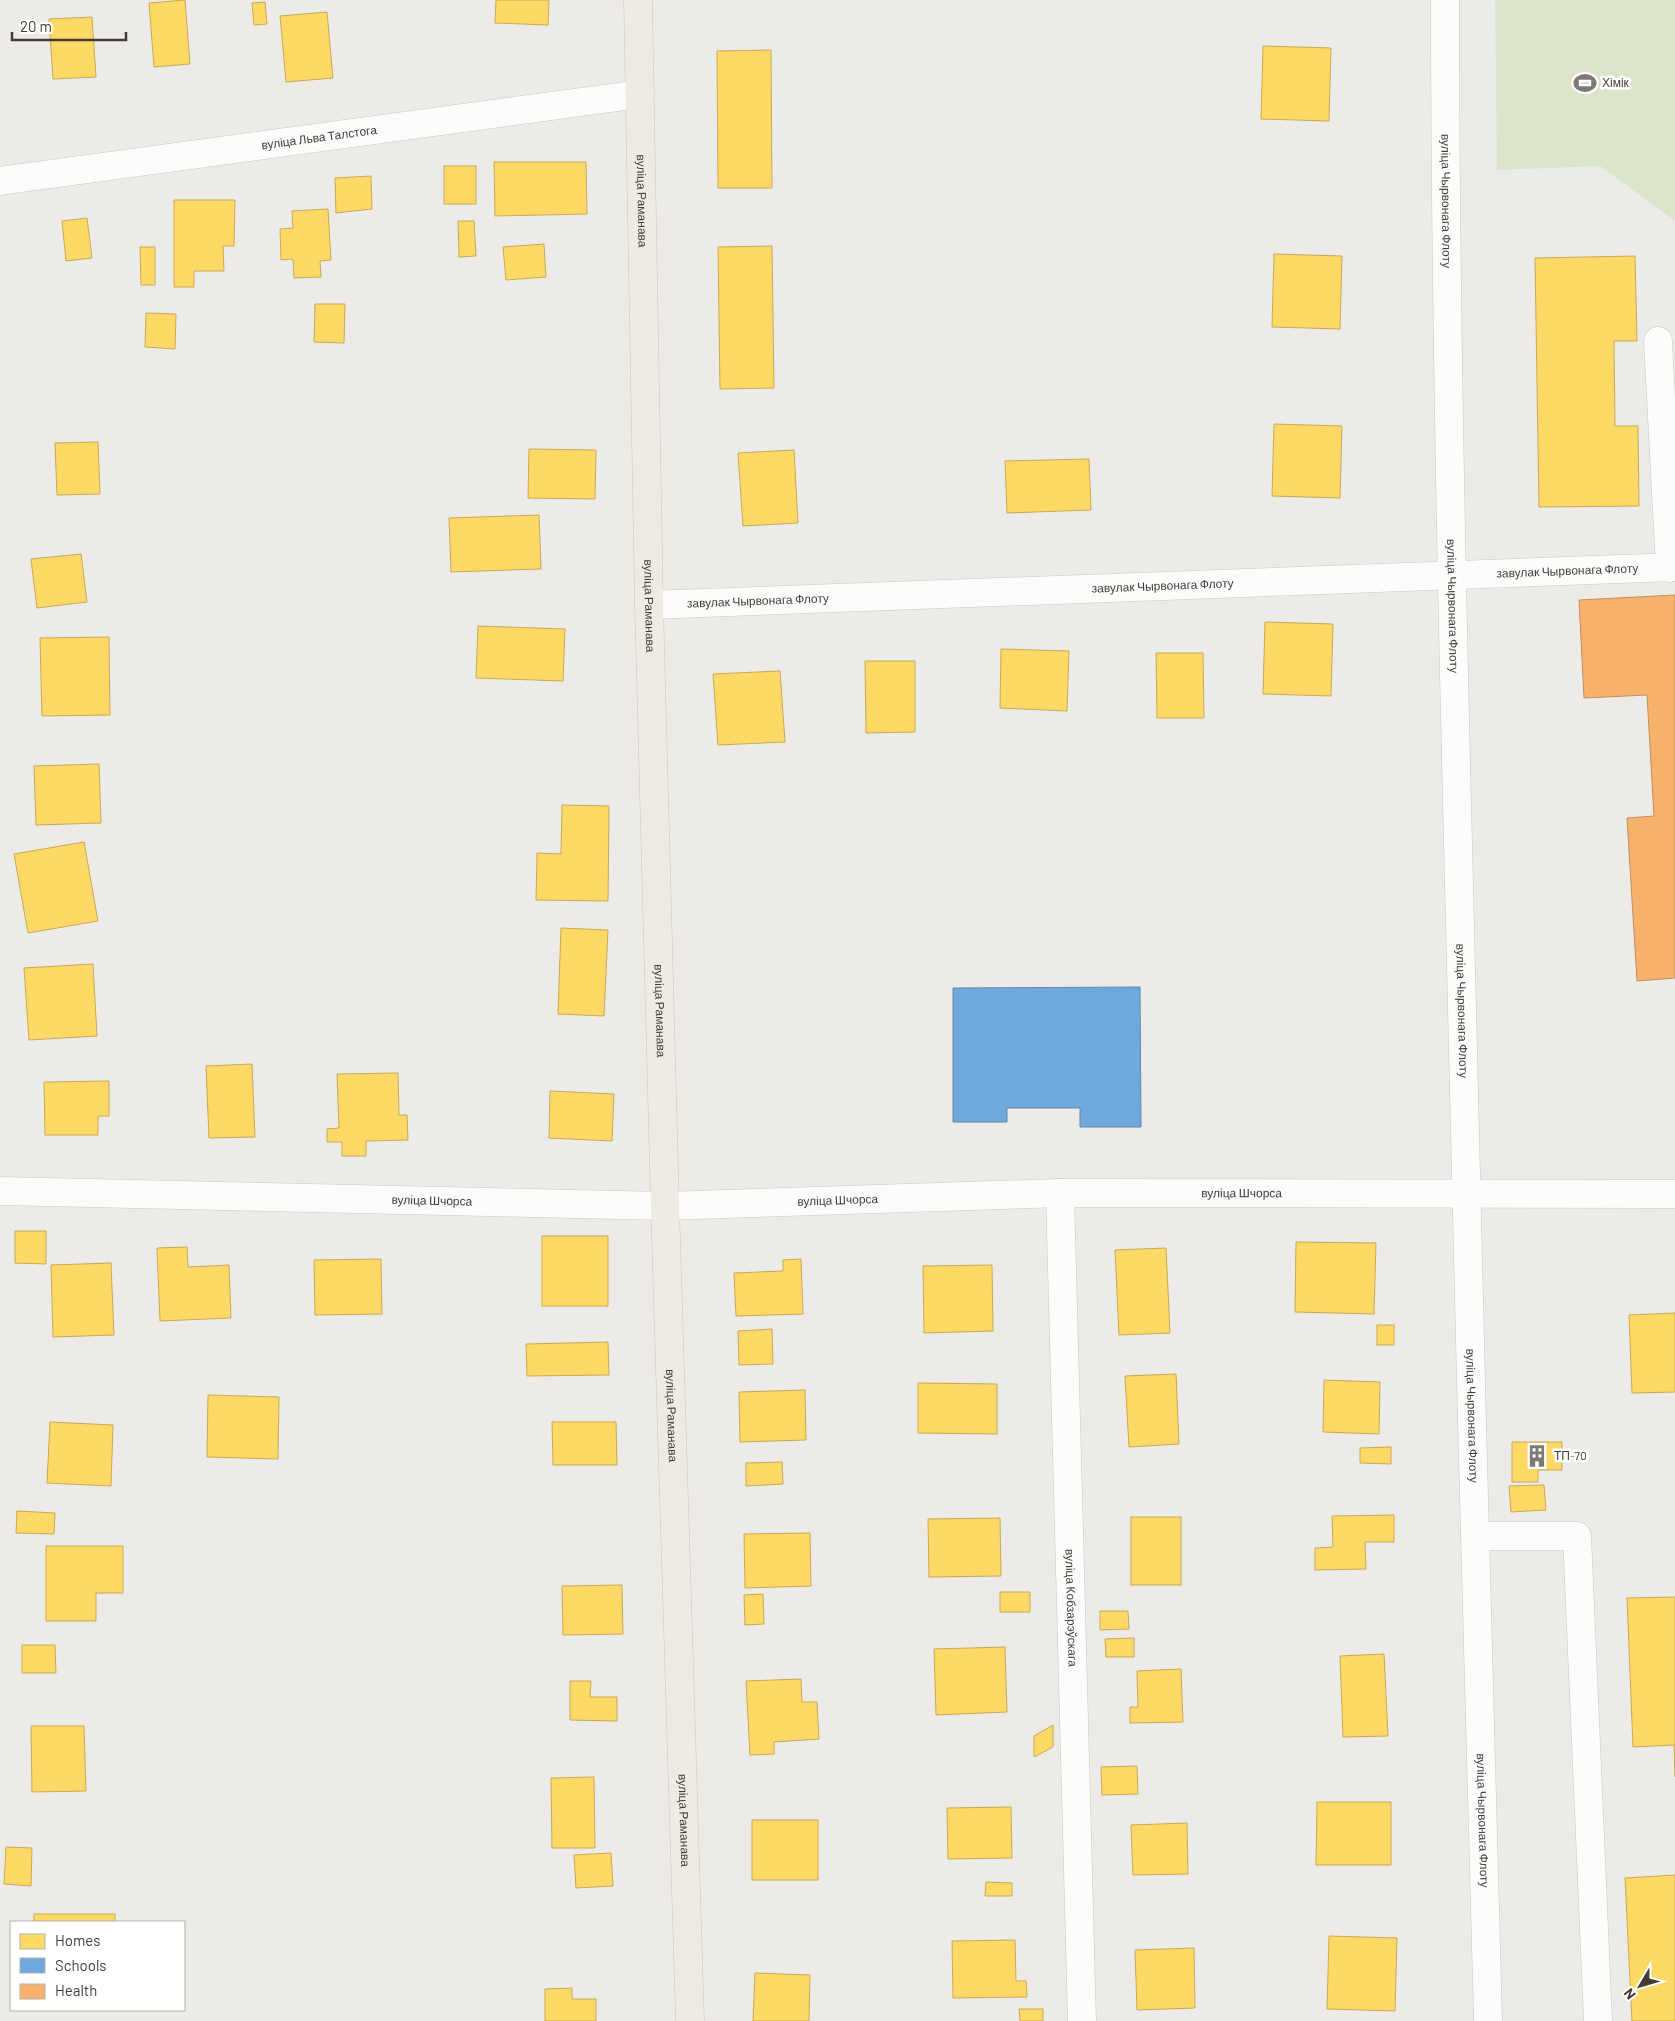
<svg xmlns="http://www.w3.org/2000/svg" width="1675" height="2021" font-family="Barlow,sans-serif">
<style>
.green{fill:#dbe5ca}
.homes{fill:#ffd966;stroke:#c6aa57}
.schools{fill:#6fa8dc;stroke:#6288aa}
.health{fill:#f6b26b;stroke:#c08f5b}
.lines{fill:none;stroke-linecap:round;stroke-linejoin:round}
.minor-casing{stroke:#c9c7c4;stroke-width:29}
.major-casing{stroke:#cdc6b8;stroke-width:29}
.minor{stroke:#fcfcfc;stroke-width:28}
.major{stroke:#eeebe4;stroke-width:28}
.labels{text-anchor:middle;stroke-width:5;stroke-linejoin:round;paint-order:stroke}
.poi-label{font-size:12px;fill:#423c35;stroke:#fff;text-anchor:start}
.street-label{font-size:12px;fill:#423c35;stroke:#fff}
</style>
<rect width="100%" height="100%" fill="#edebe8"/>
<path class="green" d="M1495,0h180v221l-75,-55 -103,4z"/>
<g class="homes">
<path d="M185,0l5,64 -36,3 -5,-64z"/>
<path d="M496,0h53l-1,25 -53,-2z"/>
<path d="M265,2l2,22 -13,1 -2,-22z"/>
<path d="M327,12l6,66 -47,4 -6,-66z"/>
<path d="M92,17l4,60 -43,2 -4,-60z"/>
<path d="M1263,46l68,2 -2,73 -68,-2z"/>
<path d="M771,50l1,138h-54l-1,-137z"/>
<path d="M494,162h92l1,52 -92,2z"/>
<rect x="444" y="166" width="32" height="38"/>
<path d="M371,176l1,33 -36,4 -1,-35z"/>
<path d="M174,200h61l-1,46h-11l1,25h-30v16h-20z"/>
<path d="M328,209l3,51 -11,1 1,16 -27,1 -1,-19 -12,1 -1,-31 13,-1 -1,-17z"/>
<path d="M87,218l5,40 -26,3 -4,-40z"/>
<path d="M458,221h16l2,35 -17,1z"/>
<path d="M544,244l2,33 -40,3 -3,-33z"/>
<path d="M772,246l2,142 -54,1 -2,-142z"/>
<path d="M140,247h15v38h-14z"/>
<path d="M1274,254l68,2 -2,73 -68,-2z"/>
<path d="M1635,256l2,85h-23l1,85h23l1,80 -100,1 -4,-249z"/>
<path d="M315,304h30l-1,39 -30,-1z"/>
<path d="M146,313l30,1 -1,35 -30,-2z"/>
<path d="M1274,424l68,2 -2,72 -68,-2z"/>
<path d="M98,442l2,52 -43,1 -2,-52z"/>
<path d="M529,449l67,1 -1,49 -67,-1z"/>
<path d="M794,450l4,73 -55,3 -5,-73z"/>
<path d="M1089,459l2,51 -84,3 -2,-52z"/>
<path d="M539,515l2,54 -90,3 -2,-54z"/>
<path d="M81,554l6,48 -50,6 -6,-49z"/>
<path d="M1265,622l68,2 -2,72 -68,-2z"/>
<path d="M478,626l87,3 -2,52 -87,-3z"/>
<path d="M109,637l1,78 -68,1 -2,-78z"/>
<path d="M1001,649l68,2 -2,60 -67,-3z"/>
<path d="M1156,653h47l1,65h-47z"/>
<path d="M865,661h50v71l-49,1z"/>
<path d="M780,671l5,71 -67,3 -5,-71z"/>
<path d="M99,764l2,59 -65,2 -2,-59z"/>
<path d="M562,805l47,1 -1,95 -72,-1 1,-47 24,1z"/>
<path d="M84,842l14,79 -70,12 -14,-79z"/>
<path d="M561,928l47,2 -4,86 -46,-2z"/>
<path d="M93,964l4,72 -68,4 -5,-72z"/>
<path d="M252,1064l3,73 -46,1 -3,-72z"/>
<path d="M398,1073l1,42h8l1,25 -42,1v15h-24v-14h-15v-13l12,-1 -2,-54z"/>
<path d="M109,1081v35h-11v19h-53l-1,-53z"/>
<path d="M550,1091l64,3 -2,47 -63,-3z"/>
<path d="M15,1231h31v33l-31,-1z"/>
<rect x="542" y="1236" width="66" height="70"/>
<path d="M1296,1242l80,1 -2,71 -79,-2z"/>
<path d="M187,1247l1,20 41,-2 2,53 -71,3 -3,-73z"/>
<path d="M1166,1248l4,85 -51,2 -4,-85z"/>
<path d="M381,1259l1,55 -67,1 -1,-55z"/>
<path d="M801,1259l2,55 -67,2 -2,-43 49,-2v-11z"/>
<path d="M111,1263l3,72 -61,2 -2,-72z"/>
<path d="M992,1265l1,66 -69,2 -1,-67z"/>
<path d="M1675,1313v79l-43,1 -3,-78z"/>
<rect x="1377" y="1325" width="17" height="20"/>
<path d="M772,1329l1,35 -34,1 -1,-34z"/>
<path d="M608,1342l1,33 -82,1 -1,-32z"/>
<path d="M1176,1374l3,70 -50,3 -4,-71z"/>
<path d="M1324,1380l56,2 -1,52 -56,-2z"/>
<path d="M918,1383l79,1v50l-79,-1z"/>
<path d="M805,1390l1,50 -66,2 -1,-50z"/>
<path d="M208,1395l71,2 -1,62 -71,-2z"/>
<path d="M50,1422l63,3 -2,61 -64,-3z"/>
<path d="M552,1422h64l1,43h-64z"/>
<path d="M1512,1442h50v28h-24v12h-26z"/>
<path d="M1391,1447v17l-31,-1v-15z"/>
<path d="M782,1462l1,22 -37,2v-23z"/>
<path d="M1544,1485l2,25 -35,2 -2,-26z"/>
<path d="M17,1511l38,2 -1,21 -38,-1z"/>
<path d="M1394,1515v27h-29l1,27 -51,1v-22l18,-1 -1,-31z"/>
<rect x="1131" y="1517" width="50" height="68"/>
<path d="M1000,1518l1,58 -72,1 -1,-58z"/>
<path d="M810,1533l1,53 -66,2 -1,-54z"/>
<path d="M46,1546h77v47h-27v28h-50z"/>
<path d="M622,1585l1,49 -60,1 -1,-49z"/>
<rect x="1000" y="1592" width="30" height="20"/>
<path d="M763,1594l1,30 -19,1 -1,-30z"/>
<path d="M1675,1597v180l-1,-32 -41,2 -6,-149z"/>
<path d="M1100,1611h28l1,18 -29,1z"/>
<path d="M1134,1638v19h-28l-1,-18z"/>
<path d="M22,1645h33l1,28h-34z"/>
<path d="M1005,1647l2,65 -71,3 -2,-66z"/>
<path d="M1384,1654l4,82 -45,1 -3,-81z"/>
<path d="M1181,1669l2,53 -53,1v-16h8l-1,-36z"/>
<path d="M801,1679l1,23h15l2,37 -45,3v12l-24,1 -4,-74z"/>
<path d="M570,1681h21l-1,16h27v24l-47,-1z"/>
<path d="M1053,1725v22l-19,10v-21z"/>
<path d="M31,1726h53l2,65 -54,1z"/>
<path d="M1137,1766l1,28 -36,1 -1,-28z"/>
<path d="M594,1777l1,71h-43l-1,-70z"/>
<path d="M1317,1802h74v63h-75z"/>
<path d="M1011,1807l1,51 -64,1 -1,-51z"/>
<rect x="752" y="1820" width="66" height="60"/>
<path d="M1187,1823l1,51 -55,1 -2,-50z"/>
<path d="M6,1847l26,1 -1,38 -27,-2z"/>
<path d="M611,1853l2,33 -37,2 -2,-33z"/>
<path d="M1675,1875v146h-43l-7,-143z"/>
<path d="M986,1882l26,1v13h-27z"/>
<rect x="34" y="1914" width="81" height="8"/>
<path d="M1329,1936l68,2 -2,73 -68,-2z"/>
<path d="M1015,1940l1,41h10l1,16 -74,1 -1,-57z"/>
<path d="M1194,1948l1,60 -58,2 -2,-60z"/>
<path d="M755,1973l55,2 -1,46h-56z"/>
<path d="M572,1988v11h24v22h-51v-32z"/>
<path d="M1019,2009h24v12h-23z"/>
</g>
<path class="schools" d="M1140,987l1,140h-61v-19h-73v14h-54v-134z"/>
<path class="health" d="M1675,595v383l-38,3 -10,-163 27,-2 -7,-121 -63,3 -5,-98z"/>
<g class="lines">
<defs>
<g id="minor">
<path id="s1" d="M1445,0c0,281 6,562 13,843 9,393 19,785 30,1178"/>
<path id="s2" d="M0,181l640,-87"/>
<path d="M1658,341l12,227"/>
<path id="s3" d="M649,605l1026,-38"/>
<path id="s4" d="M0,1191l665,15 395,-13 615,1"/>
<path id="s5" d="M1060,1193l22,828"/>
<path d="M1475,1536h102l21,485"/>
</g>
<g id="major">
<path id="s6" d="M638,0l11,605 16,601 25,815"/>
</g>
</defs>
<use href="#minor" class="minor-casing"/>
<use href="#major" class="major-casing"/>
<use href="#minor" class="minor"/>
<use href="#major" class="major"/>
</g>
<defs>
<symbol id="stadium-bare" viewBox="-9 -9 18 18"><path d="M0-5a6.5 5 0 1 0 0 10a6.5 5 0 1 0 0-10ZM-3.5-1.8h7v3.6h-7Z" fill="#7e7974" stroke="#fff" stroke-width="2.5" paint-order="stroke"/></symbol>
<symbol id="building-bare" viewBox="-9 -9 18 18"><path d="M-4-6H4V6H1V3H-1V6H-4ZM-2.5-4.3h1.7v1.8h-1.7ZM.8-4.3h1.7v1.8H.8ZM-2.5-1h1.7V.8h-1.7ZM.8-1h1.7V.8H.8Z" fill="#7e7974" stroke="#fff" stroke-width="2.5" paint-order="stroke"/></symbol>
</defs>
<g fill-rule="evenodd">
<use href="#stadium-bare" x="1569" y="67" width="32" height="32"/>
<use href="#building-bare" x="1521" y="1440" width="32" height="32"/>
</g>
<g class="labels">
<g class="poi-label">
<text x="1602" y="87">Хімік</text>
<text x="1554" y="1460">ТП-70</text>
</g>
<g class="street-label">
<text dy="4" stroke="none"><textPath href="#s2" startOffset="322">вуліца Льва Талстога</textPath></text>
<text dy="4" stroke="none"><textPath href="#s6" startOffset="201">вуліца Раманава</textPath></text>
<text dy="4" stroke="none"><textPath href="#s1" startOffset="201">вуліца Чырвонага Флоту</textPath></text>
<text dy="4" stroke="none"><textPath href="#s3" startOffset="919">завулак Чырвонага Флоту</textPath></text>
<text dy="4" stroke="none"><textPath href="#s3" startOffset="514">завулак Чырвонага Флоту</textPath></text>
<text dy="4" stroke="none"><textPath href="#s3" startOffset="109">завулак Чырвонага Флоту</textPath></text>
<text dy="4" stroke="none"><textPath href="#s6" startOffset="606">вуліца Раманава</textPath></text>
<text dy="4" stroke="none"><textPath href="#s1" startOffset="606">вуліца Чырвонага Флоту</textPath></text>
<text dy="4" stroke="none"><textPath href="#s6" startOffset="1011">вуліца Раманава</textPath></text>
<text dy="4" stroke="none"><textPath href="#s1" startOffset="1011">вуліца Чырвонага Флоту</textPath></text>
<text dy="4" stroke="none"><textPath href="#s4" startOffset="1242">вуліца Шчорса</textPath></text>
<text dy="4" stroke="none"><textPath href="#s4" startOffset="432">вуліца Шчорса</textPath></text>
<text dy="4" stroke="none"><textPath href="#s4" startOffset="838">вуліца Шчорса</textPath></text>
<text dy="4" stroke="none"><textPath href="#s6" startOffset="1416">вуліца Раманава</textPath></text>
<text dy="4" stroke="none"><textPath href="#s1" startOffset="1416">вуліца Чырвонага Флоту</textPath></text>
<text dy="4" stroke="none"><textPath href="#s5" startOffset="415">вуліца Кобзарэўскага</textPath></text>
<text dy="4" stroke="none"><textPath href="#s6" startOffset="1821">вуліца Раманава</textPath></text>
<text dy="4" stroke="none"><textPath href="#s1" startOffset="1821">вуліца Чырвонага Флоту</textPath></text>
</g>
</g>
<rect x="10" y="1921" width="175" height="90" fill="#ffffff" stroke="#b3b1ae"/>
<rect x="20" y="1934" width="25" height="15" fill="#ffd966" stroke="#b3b1ae"/>
<text x="55" y="1946" font-size="15" fill="#423c35">Homes</text>
<rect x="20" y="1958" width="25" height="15" fill="#6fa8dc" stroke="#b3b1ae"/>
<text x="55" y="1971" font-size="15" fill="#423c35">Schools</text>
<rect x="20" y="1984" width="25" height="15" fill="#f6b26b" stroke="#b3b1ae"/>
<text x="55" y="1996" font-size="15" fill="#423c35">Health</text>
<g transform="translate(1640 1986) rotate(232)" stroke="#ffffff" stroke-width="4" paint-order="stroke">
<path d="M0-4L9 19L0 12L-9 19Z" fill="#423c35"/>
<text y="-8" font-size="14" font-weight="bold" text-anchor="middle" fill="#423c35">N</text>
</g>
<path d="M12 32v8h114v-8" fill="none" stroke="#423c35" stroke-width="2.5"/>
<text x="20" y="32" font-size="15" fill="#423c35" stroke="#ffffff" stroke-width="4" paint-order="stroke">20 m</text>
</svg>
